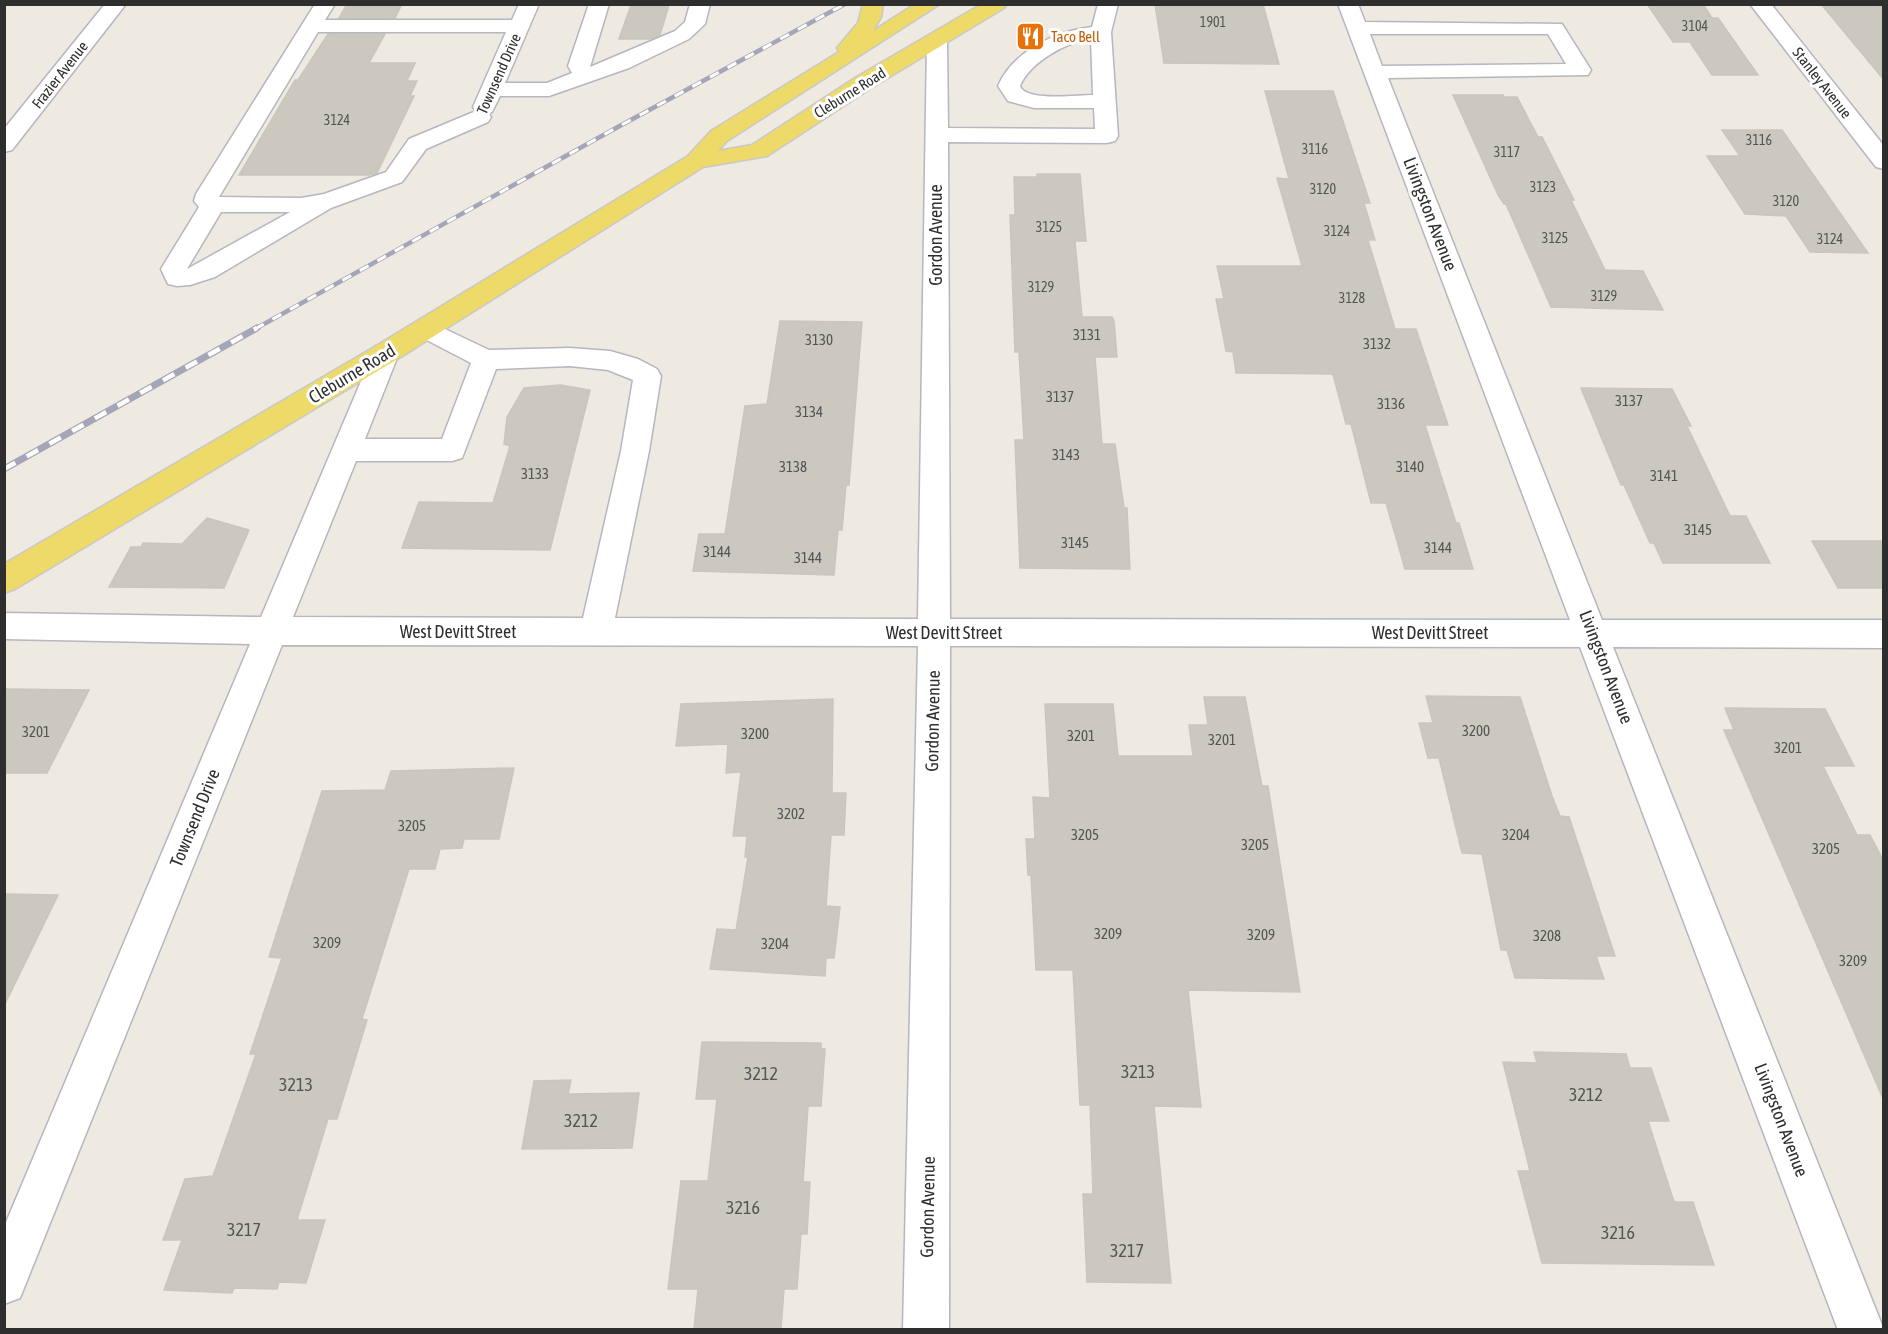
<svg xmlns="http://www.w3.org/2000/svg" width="1888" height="1334" font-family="'Asap Condensed',sans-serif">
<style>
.building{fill:#cac8bf;stroke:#cac6ba;stroke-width:1.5}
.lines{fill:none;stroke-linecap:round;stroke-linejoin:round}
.minor-casing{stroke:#b4b6c0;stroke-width:3}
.major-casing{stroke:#c9c9c9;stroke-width:3}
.minor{fill:#fff;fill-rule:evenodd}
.major{fill:#edda68;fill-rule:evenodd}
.rail-far1-casing{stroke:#a4a5b7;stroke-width:4.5}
.rail-casing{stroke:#a4a5b7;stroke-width:7}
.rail-far1{stroke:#fff;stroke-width:3;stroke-dasharray:10;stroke-linecap:butt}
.rail{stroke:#fff;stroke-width:4.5;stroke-dasharray:13;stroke-linecap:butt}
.labels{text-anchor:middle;stroke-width:6;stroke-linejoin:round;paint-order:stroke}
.far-number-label{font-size:14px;fill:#555452}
.far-food-label{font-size:15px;fill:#c56008;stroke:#fff;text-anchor:start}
.far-street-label{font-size:15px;fill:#2e2e2e;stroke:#fff}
.number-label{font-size:15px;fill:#555452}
.street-label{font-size:18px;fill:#2e2e2e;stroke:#fff}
.near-number-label{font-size:18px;fill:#555452}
</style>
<rect width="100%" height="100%" fill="#eeeae1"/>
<g class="building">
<path d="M347,4h55l-7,14h-56z"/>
<path d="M1155,4h108l16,60 -115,-1z"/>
<path d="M1647,4h56l9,14h6l40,57h-46l-22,-33h-17z"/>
<path d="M1821,4h63v76z"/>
<path d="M631,5h38l-9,30 -10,4h-31z"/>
<path d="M328,34h57l-16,29h46l-8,18h10l-7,15h4l-37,77 -8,2h-130l56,-95h3z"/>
<path d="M1265,91h68l37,112h-6l11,37h-7l27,89h21l32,96h-23l31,98h3l14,46h-68l-19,-66h-15l-20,-79h-5l-13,-50 -97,-1 -3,-21 -7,-1 -10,-52h8l-7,-33h85l-25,-88 12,1z"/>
<path d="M1453,95h50l1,2h13l21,40h4l32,63h-3l34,70 38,1 20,39 -112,-3 -45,-103h-2l-6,-9z"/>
<path d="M1722,130h60l86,123 -58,-1 -24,-36 -41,-2 -38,-58h33z"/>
<path d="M1037,174h43l6,67h-11l7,76h30l2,4 3,36h-22l7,87h13l9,64h3l3,61 -110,-1 -5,-128h9l-5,-88h-4l-5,-137h5l-1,-38h23z"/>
<path d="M780,321l82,1 -13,163h-3l-4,45h-4l-4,45 -141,-4 6,-37h26l20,-128 22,-2z"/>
<path d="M561,385l29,5 -40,160 -148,-2 17,-46 74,1 17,-57 -6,-2 3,-27 17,-29z"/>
<path d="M1581,388l91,1 19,37h-4l43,90h16l24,47h-107l-9,-20h-4l-26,-58h-3z"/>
<path d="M207,518l42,12 -25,58 -115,-1 22,-40h10l2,-4 39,1z"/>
<path d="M1812,541h72v47h-46z"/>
<path d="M4,689l85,1 -42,83h-43z"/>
<path d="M1426,696l94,1 32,99 8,20 9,1 46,139h-19l8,23 -89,-1 -8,-28h-6l-19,-96 -20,-1 -23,-95h-11l-9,-35h14z"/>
<path d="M1204,697h41l17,89h6l32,206 -112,-2 13,117 -47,-1 17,177 -84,-1 -4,-88h10l-3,-89h-10l-7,-135h-37l-5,-95h-3l-2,-36h9l-2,-42 17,1 -5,-94h68l5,52h75l-4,-31h19z"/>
<path d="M833,699l-1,94h14l-2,42h-13l-5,71 14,1 -6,51h-8l-1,18 -115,-7 7,-40 19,1 12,-73h-3l2,-21h-14l8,-64 -15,1 2,-29 -52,2 5,-42z"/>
<path d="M1725,708l100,1 29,57h-31l34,69h13l14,27v239l-160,-371h10z"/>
<path d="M514,768l-15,71h-35l-2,9 -22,1 -5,20h-26l-47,150 5,1 -30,99h-9l-31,101h28l-19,63 -27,-1 -2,7 -43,-1 -2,5 -68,-3 18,-50h-19l22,-61 28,-3 43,-122h-6l32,-96 -13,-1 53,-166 63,-1 6,-19z"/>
<path d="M4,894l54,1 -54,111z"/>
<path d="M702,1042l119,1v6h4l-4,57h-13l-5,76h7l-3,52h-6l-4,55h-13l-3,40h-87l4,-40h-30l13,-108h27l9,-82h-21z"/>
<path d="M1534,1052l92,2 4,14h21l18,53h-21l26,81h19l21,63 -172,-2 -24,-92h12l-27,-109 34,1z"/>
<path d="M571,1080l-3,14 71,-1 -7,55 -110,1 12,-68z"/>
</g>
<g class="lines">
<defs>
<g id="minor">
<path d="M105,4h21l-114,146 -8,2v-23z"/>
<path d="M315,4h20l-10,16h187l7,-16h20l-34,79h42l25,-10 -4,-7 21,-62h20l-19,63 85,-36 10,-9 5,-18h20l-5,20 -16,15 -60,29 -80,28h-49l-8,16 -4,1 3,4 -3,5 -62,27 -24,33 -71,26 -116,69 -25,8 -13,1 -9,-2 -7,-15 38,-62 -5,-6 2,-7zM318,32h188l-33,75 3,4 -67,28 -23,33 -62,22 -23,4 -82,-1zM221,212h69l-103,57z"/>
<path d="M1098,4h20l-7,28 7,104 -3,5 -8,2 -159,-1 2,477 620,1 -232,-616h20l7,18 197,2 29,46 -3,5 -200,3 214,542h282v28l-271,-1 271,683h-46l-258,-683 -630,-1 -1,684h-46l15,-684 -636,-1 -262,653 -16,6v-77l246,-583 -246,-5v-26l257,4 115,-271 10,-2 10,2 3,7 -34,86h77l29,-76 -54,-28 -4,-6 4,-6 9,-3 63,30 81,-2 40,3 28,8 19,10 4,7 -12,75 -34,167 303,1 9,-578 3,-4 7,-2 7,2 3,4 1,87 147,1 -1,-21h-60l-26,-7 -10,-15c15,-35 58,-55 94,-59zM1370,34h178l18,30 -184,2zM1091,39l2,56c-16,0 -67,7 -73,-9 10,-24 46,-44 71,-47zM570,366l38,4 25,10 -12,71 -38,167 -290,-1 63,-156h96l10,-3 34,-89z"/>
<path d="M1750,4h21l113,142v23l-8,-2z"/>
</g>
<path id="major" d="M863,4h20l-2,13 -8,14 42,-27h25l-213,137 -9,10 34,-6 103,-67 127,-74h25l-3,4 -133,80 -104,68 -64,11 -307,193 -381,229 -11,4v-29l372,-218 312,-190 23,-25 128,-79 -2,-4 21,-25z"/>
</defs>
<use href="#minor" class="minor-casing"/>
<use href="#major" class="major-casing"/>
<use href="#minor" class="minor"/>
<use href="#major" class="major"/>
<defs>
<path id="rail-far1" d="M255,329l361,-201 229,-124"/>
<path id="rail" d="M4,469l253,-141"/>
</defs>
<use href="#rail-far1" class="rail-far1-casing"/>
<use href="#rail" class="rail-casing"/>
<use href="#rail-far1" class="rail-far1"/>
<use href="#rail" class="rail"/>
</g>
<defs>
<symbol id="restaurant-square" viewBox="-11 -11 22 22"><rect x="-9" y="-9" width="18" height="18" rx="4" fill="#e8710a" stroke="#fff"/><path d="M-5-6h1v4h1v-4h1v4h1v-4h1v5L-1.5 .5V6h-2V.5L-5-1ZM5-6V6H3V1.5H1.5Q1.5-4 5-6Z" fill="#fff"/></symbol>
</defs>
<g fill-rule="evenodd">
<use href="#restaurant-square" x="1014" y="20" width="33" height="33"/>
</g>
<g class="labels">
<g class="far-number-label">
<text x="1213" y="27">1901</text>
<text x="1695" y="31">3104</text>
<text x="337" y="125">3124</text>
<text x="1759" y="145">3116</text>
<text x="1315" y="154">3116</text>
<text x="1507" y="157">3117</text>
<text x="1543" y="192">3123</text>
<text x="1323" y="194">3120</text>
<text x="1786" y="206">3120</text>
<text x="1049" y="232">3125</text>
<text x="1337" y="236">3124</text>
<text x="1555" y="243">3125</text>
<text x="1830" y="244">3124</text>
<text x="1041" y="292">3129</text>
<text x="1604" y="301">3129</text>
<text x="1352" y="303">3128</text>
</g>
<g class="far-food-label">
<text x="1051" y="42">Taco Bell</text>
</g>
<g class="far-street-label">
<text transform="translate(499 74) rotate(-66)" y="5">Townsend Drive</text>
<text transform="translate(60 75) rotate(-52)" y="5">Frazier Avenue</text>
<text transform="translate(1822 83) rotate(52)" y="5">Stanley Avenue</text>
<text transform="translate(850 93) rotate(-32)" y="5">Cleburne Road</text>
</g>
<g class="number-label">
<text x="1087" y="340">3131</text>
<text x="819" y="345">3130</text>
<text x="1377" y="349">3132</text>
<text x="1060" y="402">3137</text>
<text x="1629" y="406">3137</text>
<text x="1391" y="409">3136</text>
<text x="809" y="417">3134</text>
<text x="1066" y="460">3143</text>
<text x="793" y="472">3138</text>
<text x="1410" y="472">3140</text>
<text x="535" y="479">3133</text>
<text x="1664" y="481">3141</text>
<text x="1698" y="535">3145</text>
<text x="1075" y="548">3145</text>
<text x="1438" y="553">3144</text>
<text x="717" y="557">3144</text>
<text x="808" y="563">3144</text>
<text x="1476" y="736">3200</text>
<text x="36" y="737">3201</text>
<text x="755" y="739">3200</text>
<text x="1081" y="741">3201</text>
<text x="1222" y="745">3201</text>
<text x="1788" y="753">3201</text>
<text x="791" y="819">3202</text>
<text x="412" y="831">3205</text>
<text x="1085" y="840">3205</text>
<text x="1516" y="840">3204</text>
<text x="1255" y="850">3205</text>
<text x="1826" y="854">3205</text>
<text x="1108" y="939">3209</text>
<text x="1261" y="940">3209</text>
<text x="1547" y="941">3208</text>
<text x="327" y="948">3209</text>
<text x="775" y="949">3204</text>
<text x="1853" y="966">3209</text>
</g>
<g class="street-label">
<text transform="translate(1430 214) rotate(69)" y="6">Livingston Avenue</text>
<text transform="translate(936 235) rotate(-90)" y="6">Gordon Avenue</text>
<text transform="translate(352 374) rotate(-31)" y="6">Cleburne Road</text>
<text x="458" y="638">West Devitt Street</text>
<text x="944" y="639">West Devitt Street</text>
<text x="1430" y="639">West Devitt Street</text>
<text transform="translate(1606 667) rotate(69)" y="6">Livingston Avenue</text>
<text transform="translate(933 721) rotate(-89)" y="6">Gordon Avenue</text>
<text transform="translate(195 818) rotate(-68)" y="6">Townsend Drive</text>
<text transform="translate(1781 1120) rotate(69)" y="6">Livingston Avenue</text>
<text transform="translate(928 1207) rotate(-89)" y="6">Gordon Avenue</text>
</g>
<g class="near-number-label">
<text x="1138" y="1078">3213</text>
<text x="761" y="1080">3212</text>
<text x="296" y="1091">3213</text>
<text x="1586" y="1101">3212</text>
<text x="581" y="1127">3212</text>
<text x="743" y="1214">3216</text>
<text x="244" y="1236">3217</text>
<text x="1618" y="1239">3216</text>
<text x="1127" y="1257">3217</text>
</g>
</g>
<rect width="1888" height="1334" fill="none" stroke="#2e2e2e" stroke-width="12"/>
</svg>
